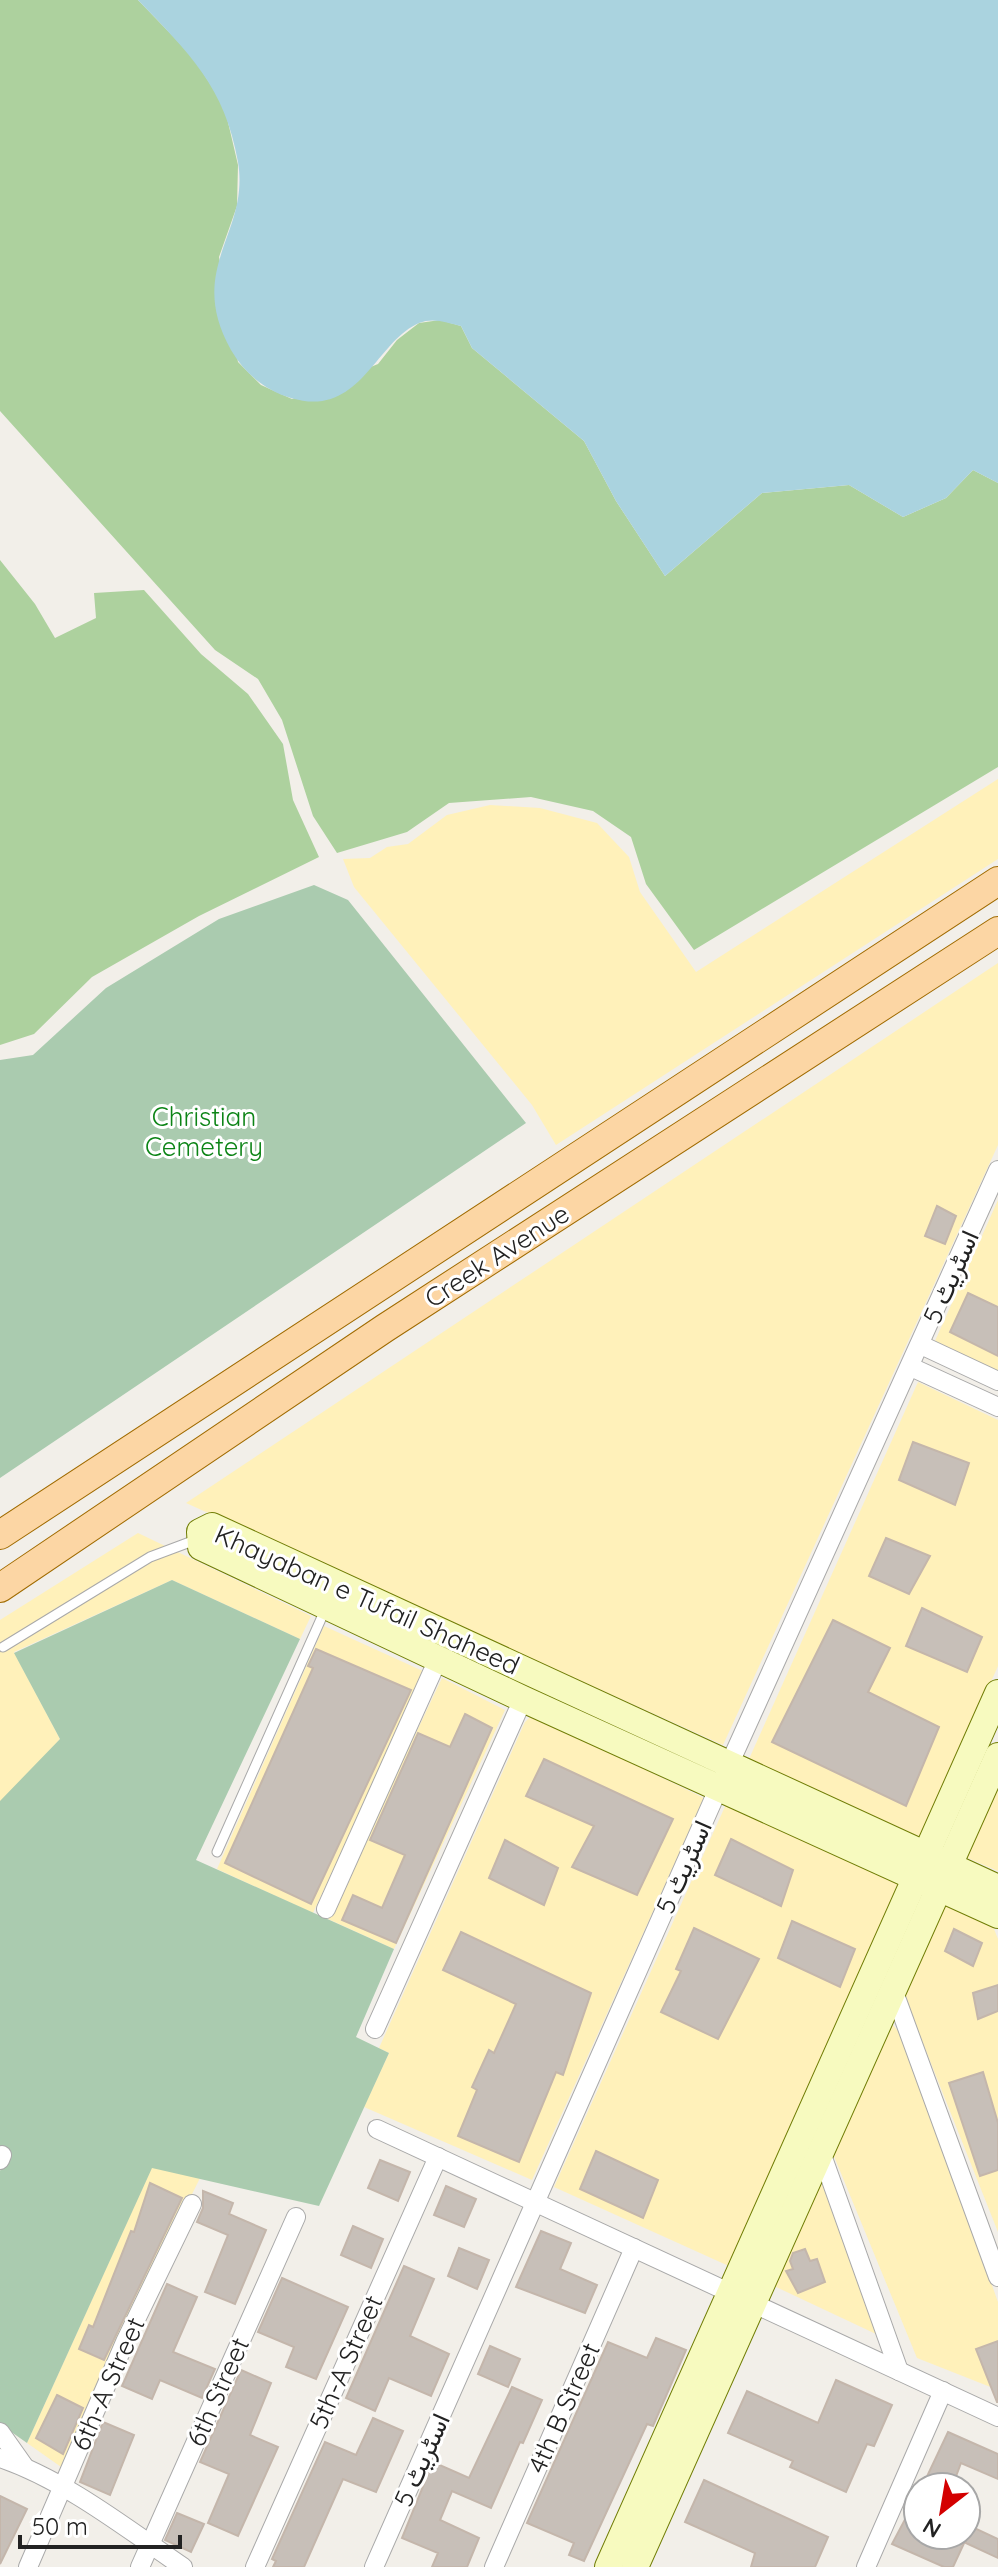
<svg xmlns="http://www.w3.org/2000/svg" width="998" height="2567" font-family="Quicksand,Vazirmatn,sans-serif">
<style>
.forest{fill:#add19e}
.sand{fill:#fff1ba}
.cemetery{fill:#aacbaf}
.water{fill:#aad3df}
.building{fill:#c7bfb8;stroke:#c4b6ab;stroke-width:2}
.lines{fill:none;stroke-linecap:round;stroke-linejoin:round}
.lane-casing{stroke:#a9a9a9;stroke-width:11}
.street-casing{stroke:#a9a9a9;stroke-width:20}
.secondary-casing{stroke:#707d05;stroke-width:28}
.primary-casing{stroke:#a06b00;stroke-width:30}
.lane{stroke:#fff;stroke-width:9}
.street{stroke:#fff;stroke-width:18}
.secondary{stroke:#f7fabf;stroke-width:26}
.primary{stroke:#fcd6a4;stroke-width:28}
.labels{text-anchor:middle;stroke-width:6;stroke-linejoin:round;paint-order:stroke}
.park-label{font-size:26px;fill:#0c8416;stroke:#fff}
.street-label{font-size:26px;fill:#222;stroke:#fff}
</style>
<rect width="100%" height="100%" fill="#f2efe9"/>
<g class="forest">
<path d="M0,0h138l54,56 32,49 14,60 -1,41 -18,51 19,105 23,23 31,14 86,-35 19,-24 22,-17 21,-3 21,6 11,22 112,93 32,60 49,75 97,-83 87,-8 54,32 43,-19 27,-28 25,13v284l-304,183 -48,-66 -15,-47 -38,-26 -62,-14 -82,6 -42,29 -70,21 -24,-37 -31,-96 -24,-41 -43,-29 -215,-239z"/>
<path d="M0,560l35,44 20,34 41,-20 -2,-25 50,-3 57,64 47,40 35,50 10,56 26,57 -120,59 -107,61 -58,57 -34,11z"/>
</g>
<g class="sand">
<path d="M998,779v80l-442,286 -24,-40 -178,-218 -11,-28 27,-1 17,-11 21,-3 39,-29 43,-10 50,3 57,15 32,34 11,35 56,80z"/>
<path d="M998,963v182l-275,600 -537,-242z"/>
<path d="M998,1200v171l-63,-30z"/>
<path d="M918,1382l80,38v246l-76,172 -173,-79z"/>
<path d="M138,1533l173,83 -11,23 -128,-59 -158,72 46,87 -60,68v-187z"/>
<path d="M324,1626l101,46 -112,241 -96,-44z"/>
<path d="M442,1678l63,32 -111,239 -66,-30z"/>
<path d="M532,1715l172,83 -172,382 -168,-73 25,-54 -10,-5 146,-326z"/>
<path d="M998,1783v88l-33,-14z"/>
<path d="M727,1802l176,82 -172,383 -177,-80z"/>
<path d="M945,1900l47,24 6,15v293l-95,-239z"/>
<path d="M891,2023l11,12 96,267v88l-81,-32 -86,-209z"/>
<path d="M152,2167l49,9 -73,147 -64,146 -37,-26z"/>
<path d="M824,2177l52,157 -102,-48z"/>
</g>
<g class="cemetery">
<path d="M314,885l34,15 178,223 -526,355v-418l33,-5 73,-67 113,-69z"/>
<path d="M172,1580l128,59 -104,221 198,89 -38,88 33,16 -70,153 -167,-38 -125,275 -27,-19v-253l7,-17 -7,-5v-348l60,-62 -46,-86z"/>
</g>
<path class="water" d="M138,0h860v483l-25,-13 -27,28 -43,19 -54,-32 -87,8 -97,83 -49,-75 -32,-60 -112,-93 -11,-22c-13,-3 -28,-9 -42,-3 -44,19 -59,96 -128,75 -26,-8 -46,-24 -60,-48 -46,-83 19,-115 7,-188 -13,-75 -49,-109 -100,-162z"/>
<g class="building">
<path d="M937,1206l19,10 -11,28 -20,-8z"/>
<path d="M968,1293l30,14v49l-48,-24z"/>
<path d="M913,1442l56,21 -14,42 -56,-25z"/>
<path d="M886,1538l44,18 -21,38 -40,-18z"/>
<path d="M922,1608l60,29 -15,35 -61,-26z"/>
<path d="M833,1620l57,28 -22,44 71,35 -33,79 -134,-64z"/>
<path d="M316,1649l95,41 -100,214 -86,-41 88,-195 -5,-2z"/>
<path d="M465,1714l27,14 -96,215 -54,-23 11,-25 29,13 23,-53 -35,-15 48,-107 32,14z"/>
<path d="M544,1759l129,60 -36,76 -65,-28 22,-41 -68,-30z"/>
<path d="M731,1839l62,31 -12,36 -66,-31z"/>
<path d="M505,1840l53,28 -14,37 -55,-27z"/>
<path d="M792,1921l63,28 -15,38 -62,-29z"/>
<path d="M694,1928l65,31 -41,80 -57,-27 20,-41 -5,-2z"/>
<path d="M954,1929l28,14 -9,23 -28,-15z"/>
<path d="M461,1932l130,61 -28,82 -7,-3 -37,90 -61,-26 19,-46 -5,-3 17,-37 5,3 22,-49 -73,-34z"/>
<path d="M998,1985v26l-20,8 -5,-26z"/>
<path d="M983,2072l15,51v47l-18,6 -31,-93z"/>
<path d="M596,2151l62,29 -15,38 -63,-29z"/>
<path d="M380,2160l30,12 -12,29 -30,-13z"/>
<path d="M150,2183l32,15 -78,162 -25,-11 10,-24 4,2 38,-96 3,1z"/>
<path d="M446,2186l30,13 -12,28 -30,-12z"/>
<path d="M203,2191l30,12 -4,11 37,16 -31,74 -30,-12 23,-57 -31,-13 6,-14z"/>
<path d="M353,2226l30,13 -12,29 -30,-13z"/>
<path d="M541,2231l30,12 -11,26 37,16 -12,28 -69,-26z"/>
<path d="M459,2248l30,12 -12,29 -29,-13z"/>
<path d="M805,2249l5,12 7,-2 8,23 -27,11 -12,-22 7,-2 -3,-8 3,-8z"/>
<path d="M404,2266l30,13 -24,57 39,18 -18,42 -42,-18 -14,33 -29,-13z"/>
<path d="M282,2278l66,29 -32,72 -30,-12 8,-20 -36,-15z"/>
<path d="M167,2284l30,13 -24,55 42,17 -13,29 -42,-18 -8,19 -30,-13z"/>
<path d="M656,2338l30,12 -33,76 -6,-2 -63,137 -15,-6 5,-12 -47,-20 81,-181 39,16z"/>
<path d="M998,2341v61h-1l-21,-53z"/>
<path d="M490,2346l30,13 -12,28 -30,-13z"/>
<path d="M241,2370l30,13 -21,52 28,12 -40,89 -30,-13 21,-49 -29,-12z"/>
<path d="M836,2380l56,25 -18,41 -7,-2 -21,48 -56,-25 3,-6 -65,-28 19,-42 71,32z"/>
<path d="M512,2387l30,13 -19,43 -3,-1 -29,66 -39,-17 -12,29 39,18 -12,29h-35l6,-14 -36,-15 31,-76 36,16z"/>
<path d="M57,2395l26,13 -20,46 -27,-16z"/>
<path d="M373,2418l30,13 -27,61 -33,-13 -39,88h-31l3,-6 -4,-2 53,-117 31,13z"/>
<path d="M103,2422l31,13 -24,60 -30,-13z"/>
<path d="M948,2432l50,22v25l-37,-16 -9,24h-30z"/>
<path d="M704,2480l124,57 -13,30h-64l4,-14 -70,-31z"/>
<path d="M918,2495v40h48v-11l32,15v19l-32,-15v-4l-13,28h-9l-52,-23z"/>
<path d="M0,2496l27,13 -27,55z"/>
<path d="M177,2513l27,11 -13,28 -26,-12z"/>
</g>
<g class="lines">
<defs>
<g id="lane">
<path d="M3,1647l147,-90 48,-18"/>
<path d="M217,1852l108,-242"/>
</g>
<g id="street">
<path d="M921,1345l77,36"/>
<path d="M911,1367l87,40"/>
<path d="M326,1909l113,-252"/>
<path d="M894,1992l104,285"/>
<path d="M375,2029l148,-330"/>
<path d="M377,2129l621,288"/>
<path d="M822,2155l77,216"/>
<path d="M0,2160l2,-5"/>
<path d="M0,2432l24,34"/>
<path d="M0,2458c65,22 126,70 183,109"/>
<path d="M28,2567l97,-225 67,-138"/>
<path d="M140,2567l156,-350"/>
<path d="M255,2567l183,-410"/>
<path d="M374,2567l345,-780 279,-617"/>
<path d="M494,2567l140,-319"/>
<path d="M866,2567l77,-176"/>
</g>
<g id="secondary">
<path d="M998,1888l-786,-362 -12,6 1,15 322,152 475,216"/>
<path d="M608,2567l390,-874"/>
<path d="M635,2567l363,-811"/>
</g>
<g id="primary">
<path d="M0,1535l998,-654"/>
<path d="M0,1588l385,-260 613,-397"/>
</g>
</defs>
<use href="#lane" class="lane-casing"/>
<use href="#street" class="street-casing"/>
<use href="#secondary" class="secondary-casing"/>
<use href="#primary" class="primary-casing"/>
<use href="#lane" class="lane"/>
<use href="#street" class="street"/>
<use href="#secondary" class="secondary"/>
<use href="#primary" class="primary"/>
</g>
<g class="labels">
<g class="park-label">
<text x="204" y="1126">Christian<tspan x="204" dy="30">Cemetery</tspan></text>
</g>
<g class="street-label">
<text transform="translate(497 1256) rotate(-33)" y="9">Creek Avenue</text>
<text transform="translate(951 1277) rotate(-66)" y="9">اسٹریٹ 5</text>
<text transform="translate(367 1600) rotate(24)" y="9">Khayaban e Tufail Shaheed</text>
<text transform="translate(684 1867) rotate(-66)" y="9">اسٹریٹ 5</text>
<text transform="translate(346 2362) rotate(-66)" y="9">5th-A Street</text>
<text transform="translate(108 2384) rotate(-66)" y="9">6th-A Street</text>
<text transform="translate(218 2392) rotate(-66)" y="9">6th Street</text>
<text transform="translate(564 2408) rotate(-66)" y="9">4th B Street</text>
<text transform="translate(422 2460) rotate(-66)" y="9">اسٹریٹ 5</text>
</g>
</g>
<g transform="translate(942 2511) rotate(211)"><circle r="38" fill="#ffffff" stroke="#a7a7a7" stroke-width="2"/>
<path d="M0-6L14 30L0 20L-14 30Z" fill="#d40000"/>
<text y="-12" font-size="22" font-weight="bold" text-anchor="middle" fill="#222222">N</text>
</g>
<path d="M20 2535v12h160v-12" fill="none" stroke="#222222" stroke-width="4"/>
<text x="32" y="2535" font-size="24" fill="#222222" stroke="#ffffff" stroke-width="6" paint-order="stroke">50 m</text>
</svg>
